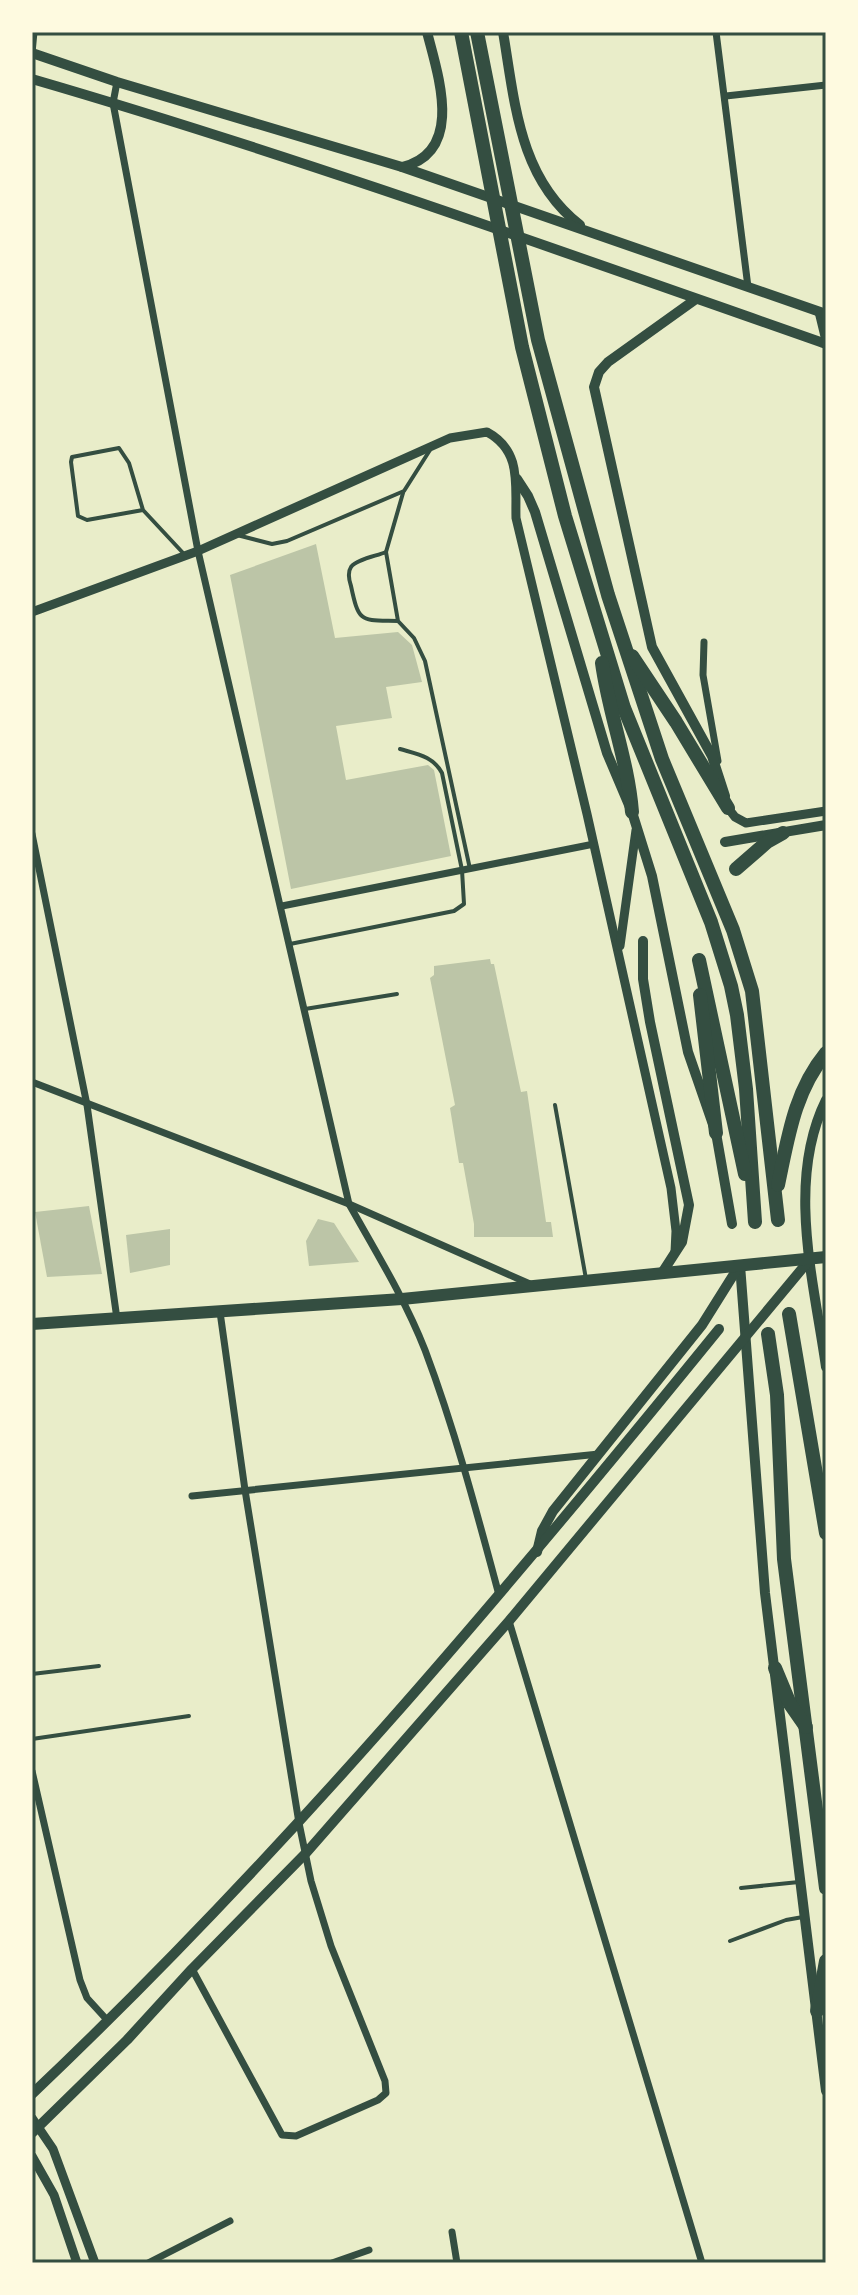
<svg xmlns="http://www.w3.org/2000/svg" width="858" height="2295" font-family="Ubuntu,sans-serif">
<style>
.building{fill:#bcc5a7}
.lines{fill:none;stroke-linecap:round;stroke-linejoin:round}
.service{stroke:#344e41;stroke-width:4}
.minor{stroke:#344e41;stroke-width:7}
.tertiary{stroke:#344e41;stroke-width:9}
.secondary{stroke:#344e41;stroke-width:10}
.primary{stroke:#344e41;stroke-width:12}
.motorway{stroke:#344e41;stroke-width:14}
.neatline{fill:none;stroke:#344e41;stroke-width:3}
</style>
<rect width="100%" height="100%" fill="#e9edc9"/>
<g class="building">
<path d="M316,544l19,94 63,-6 14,13 10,37 -36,5 6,31 -56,8 10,54 82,-15 6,5 17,86 -160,33 -61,-314z"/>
<path d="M490,959l1,5h3l27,128 6,-1 19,131h5l2,15h-79v-13l-11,-61h-4l-9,-55 5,-3 -25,-127 4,-3v-9z"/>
<path d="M89,1206l13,68 -55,3 -12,-65z"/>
<path d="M318,1219l16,4 25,39 -50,4 -3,-25z"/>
<path d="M170,1229v36l-40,8 -4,-38z"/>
</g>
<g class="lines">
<g class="service">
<path d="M143,510l-56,10 -9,-4 -7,-54 1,-5 47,-9 10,15 14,47 41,44"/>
<path d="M237,535l35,9 15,-3 117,-50 26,-41"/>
<path d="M386,552l17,-59"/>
<path d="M398,621c-37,-1 -39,3 -47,-35 -2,-6 -4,-13 0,-19 6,-8 26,-11 35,-15l12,69 16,17 11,23 45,208"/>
<path d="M290,944l164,-33 10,-7 -2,-34 -20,-97c-9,-17 -25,-19 -42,-24"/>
<path d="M305,1009l92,-15"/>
<path d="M555,1105l31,174"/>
<path d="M32,1674l67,-8"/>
<path d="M32,1739l157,-23"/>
<path d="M741,1888l58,-6"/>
<path d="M730,1941l56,-21 17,-3"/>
</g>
<g class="minor">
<path d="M716,32l32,255"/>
<path d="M32,53l2,-21"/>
<path d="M117,82l-4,21 85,448 151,653c27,48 56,95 76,146 30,80 52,163 74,245"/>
<path d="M726,96l100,-11"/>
<path d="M818,312l8,33"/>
<path d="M704,642l-1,33 15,86"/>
<path d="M32,834l55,271 30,214"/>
<path d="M282,906l312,-62"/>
<path d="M32,1082l317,122 181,80"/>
<path d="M192,1496l407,-42"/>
<path d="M509,1621l193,642"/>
<path d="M32,1771l48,209 7,18 21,23"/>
<path d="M192,1969l90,166 14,1 82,-36 8,-7 -1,-12 -54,-135 -20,-65 -12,-58 -54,-333 -25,-178"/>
<path d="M452,2232l5,31"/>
<path d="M148,2263l82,-42"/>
<path d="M332,2263l37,-13"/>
</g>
<g class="tertiary">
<path d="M32,612l166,-61 252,-113 37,-6c35,19 28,52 29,86l71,296 84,374 5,43 -1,21"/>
<path d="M728,808l7,9 11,6 80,-12"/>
<path d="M620,946l16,-116"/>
<path d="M32,2118l21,31 42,114"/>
<path d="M32,2156l22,39 23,68"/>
</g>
<g class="secondary">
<path d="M503,32c12,71 16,146 77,193"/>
<path d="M32,53l85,29 285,85 424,147"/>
<path d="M32,79c268,78 531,173 794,265"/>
<path d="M402,167c63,-15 36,-92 25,-135"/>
<path d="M696,299l-88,63 -9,10 -5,15 58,260 60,109 13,40"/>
<path d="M517,479l11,17 7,16 72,241 25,59 20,64 36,176 28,81 16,91"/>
<path d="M725,842l101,-17"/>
<path d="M643,941v38l7,43 39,183 -7,37 -20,31"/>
<path d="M826,1100c-40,81 -12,182 0,267"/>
<path d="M740,1265l25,328 61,498"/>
<path d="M537,1552l5,-21 11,-20 149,-186 37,-59"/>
<path d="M32,2094c249,-236 471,-499 687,-765"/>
<path d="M32,2133l95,-93 65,-71 114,-116 203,-232 302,-363"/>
</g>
<path class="primary" d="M32,1324l370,-25 424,-42"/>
<g class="motorway">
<path d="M461,32l61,315 43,169 59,192 87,214 20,64 6,29 9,74 9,133"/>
<path d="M477,32l61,308 70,255 54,164 71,171 19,61 26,229"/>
<path d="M632,656l44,66 52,86"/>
<path d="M602,663c7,51 26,98 30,149"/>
<path d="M736,869l31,-27 16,-9"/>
<path d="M699,960l46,214"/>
<path d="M700,995l16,138"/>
<path d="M778,1185c10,-47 16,-93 48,-132"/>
<path d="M789,1314l37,219"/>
<path d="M768,1334l9,61 7,164 42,329"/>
<path d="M775,1668l15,36 16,23"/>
<path d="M817,2011l9,-50"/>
</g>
</g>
<rect width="858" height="2295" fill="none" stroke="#fefae0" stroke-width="68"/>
<rect x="34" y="34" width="790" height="2227" class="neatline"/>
</svg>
